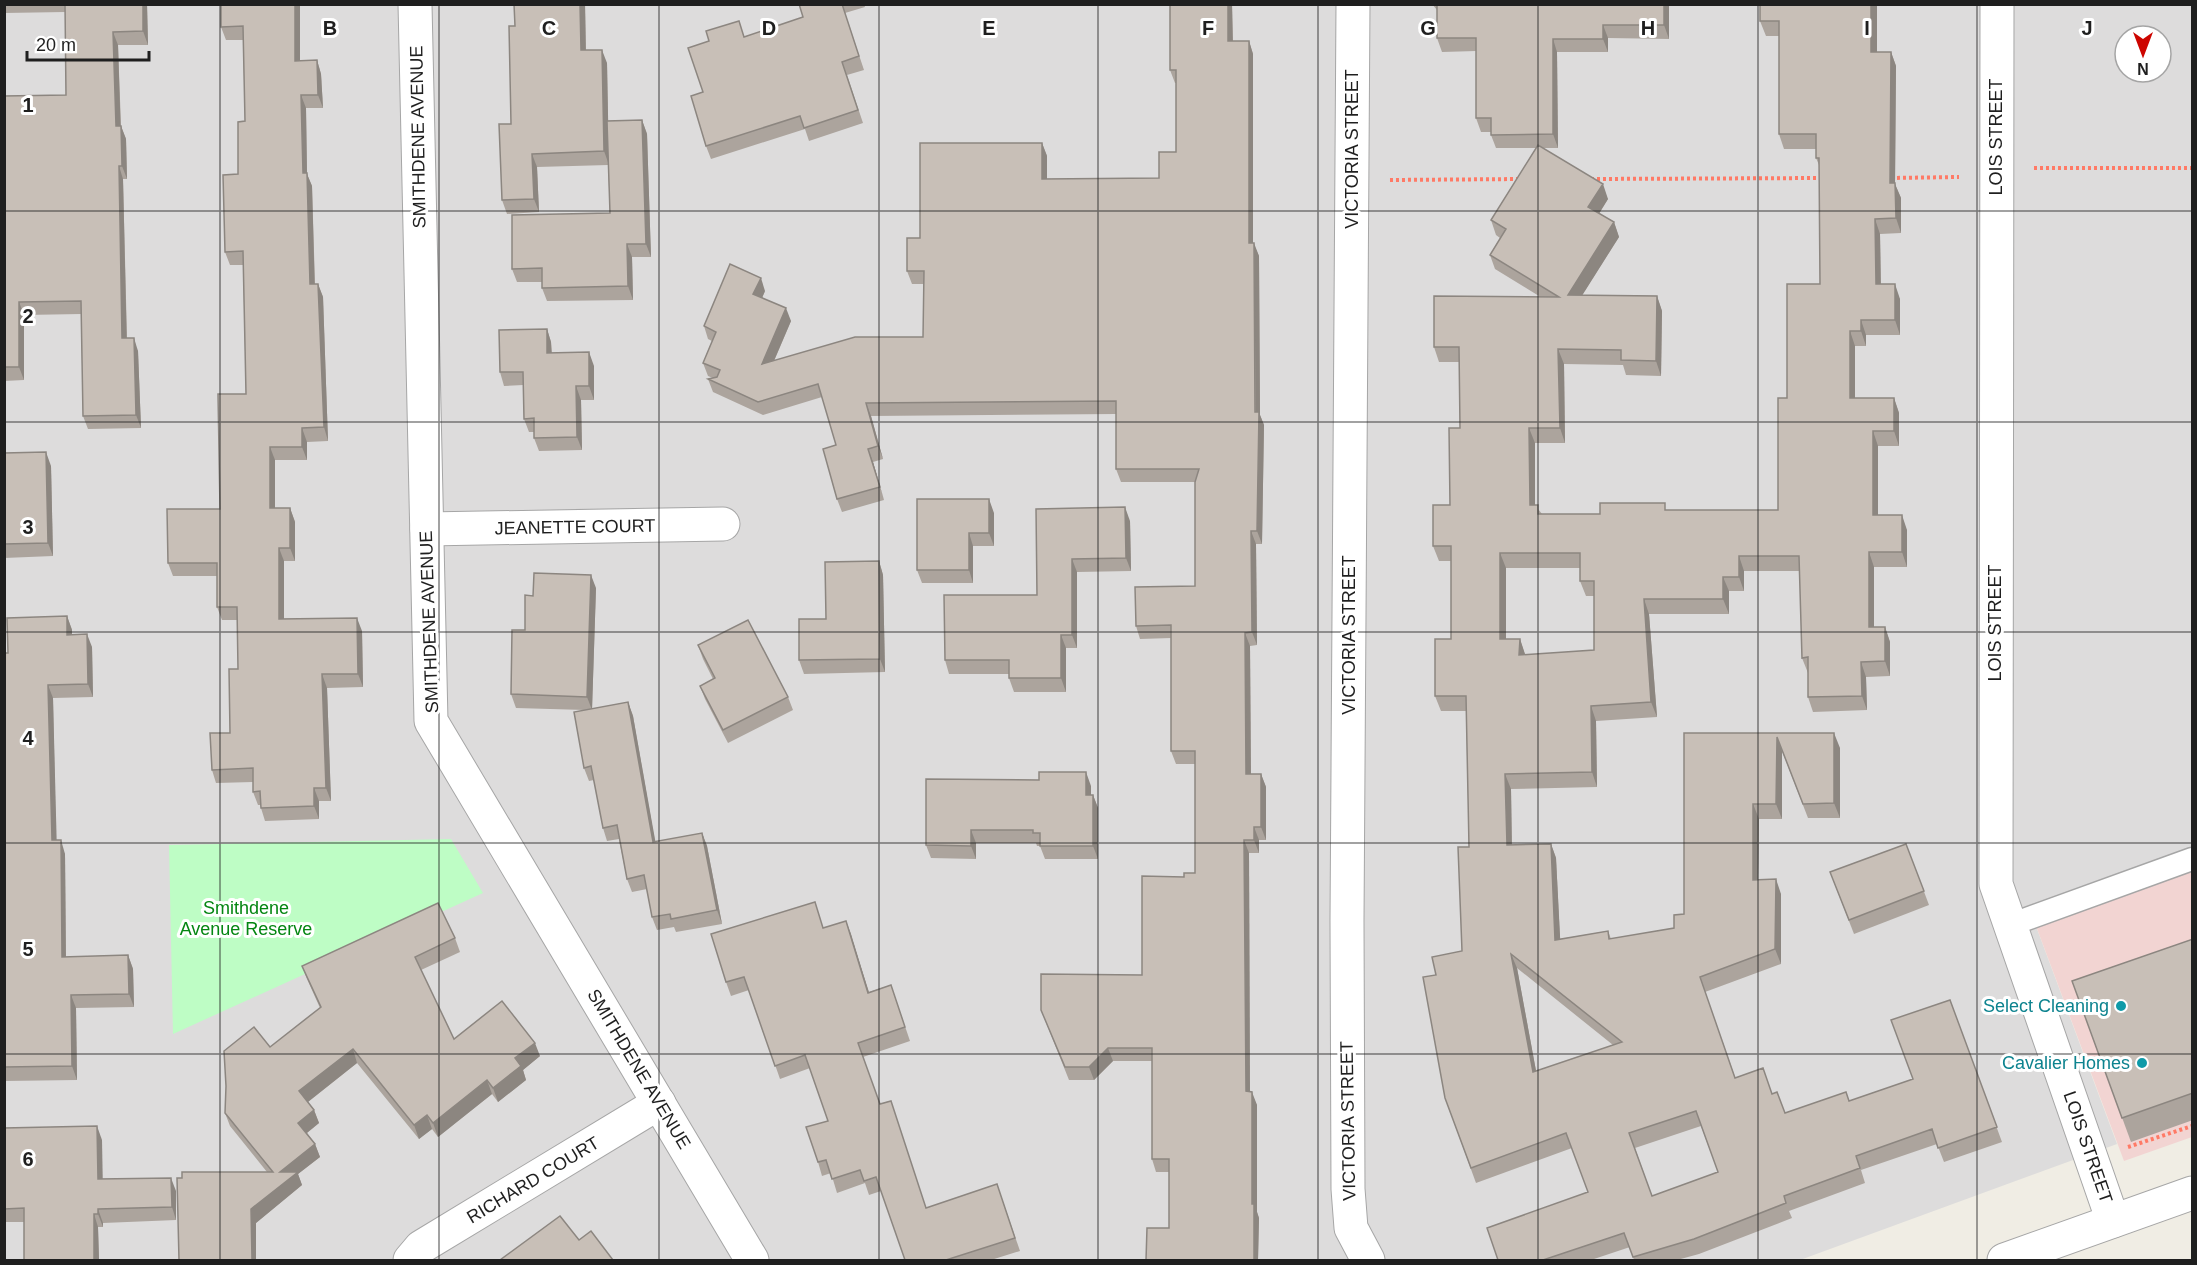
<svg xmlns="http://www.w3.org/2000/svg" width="2197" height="1265" font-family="Arial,sans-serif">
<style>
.residential{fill:#dddcdc;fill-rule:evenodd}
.commercial{fill:#f2d4d2}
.park{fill:#befdc5}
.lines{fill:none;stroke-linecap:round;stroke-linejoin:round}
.lane-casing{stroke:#a6a6a6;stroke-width:25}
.street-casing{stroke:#a6a6a6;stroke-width:35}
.path{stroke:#ff7a66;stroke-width:4;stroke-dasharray:3 3;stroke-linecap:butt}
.lane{stroke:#fff;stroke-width:22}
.street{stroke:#fff;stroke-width:33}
.wall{fill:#aca49d;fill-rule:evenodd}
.shaded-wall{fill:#8c8680}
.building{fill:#c8bfb7;stroke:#8c8680;stroke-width:1.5;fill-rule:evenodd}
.grid{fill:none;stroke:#1f1f1f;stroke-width:1.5;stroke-opacity:0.55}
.culture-dot{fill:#0f9aa8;stroke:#fff;stroke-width:2}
.labels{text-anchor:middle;stroke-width:6;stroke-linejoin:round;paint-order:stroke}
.street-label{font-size:18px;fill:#1f1f1f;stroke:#fff}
.park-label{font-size:18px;fill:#048612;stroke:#fff}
.culture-label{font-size:18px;fill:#0d838f;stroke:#fff;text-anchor:end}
.grid-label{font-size:20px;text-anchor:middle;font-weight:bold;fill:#1f1f1f;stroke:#fff;stroke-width:6;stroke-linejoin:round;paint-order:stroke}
</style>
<rect width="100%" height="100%" fill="#f0ede4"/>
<path class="residential" d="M5,5h2187v847l-162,58 87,234 -317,116h-1795zM2125,36h36v36h-36z"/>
<path class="commercial" d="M2192,852v285l-68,24 -94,-251z"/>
<path class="park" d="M451,839l32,54 -310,141 -4,-189z"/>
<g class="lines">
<defs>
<path id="lane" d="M2010,925l182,-66"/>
<g id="street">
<path d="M415,4l16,717 321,539"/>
<path d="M1353,4l-6,917 1,268 3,39 17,32"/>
<path d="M1997,4l-1,880 117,337"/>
<path d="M427,529l296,-5"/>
<path d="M410,1260l11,-13 238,-144"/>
<path d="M2004,1260l188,-67"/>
</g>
</defs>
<use href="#lane" class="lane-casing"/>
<use href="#street" class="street-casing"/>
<g class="path">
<path d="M2034,168h158"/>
<path d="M1891,178l68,-1"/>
<path d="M1591,179l233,-1"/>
<path d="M1390,180l131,-1"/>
<path d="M2128,1147l64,-21"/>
</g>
<use href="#lane" class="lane"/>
<use href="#street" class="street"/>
</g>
<g class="wall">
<path d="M4,4h143l1,41h-30l3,81 5,13 1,40h-4l4,159 11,13 3,77 -53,1 -5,-13 -2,-102 -57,1v65l-20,1v-285l62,-1 -1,-83 -61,1z"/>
<path d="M300,4v57l17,-1 4,14 2,34h-17l1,66 5,12 3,98h3l5,13 5,144 -21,1v18h-32v48h15l5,14v39h-11v58l78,12 1,56 -36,1 4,113h-12v18l-54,2 -4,-13 -1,-3h-2l-5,-13v-10l-37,1 -4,-13 18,-37 8,-64 -1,-49h-15l-5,-13v-31h-44l-5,-13 52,-54 26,-115 -3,-129h-13l-5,-13 13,-78 7,-53 -2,-81h-17l-5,-13z"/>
<path d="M514,4h71l1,46 21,13 1,58 34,-1 5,14 4,123h-19l1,43 -86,1 -5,-13v-6h-25l-5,-13 98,-56 -2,-48 -71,2 2,45 -32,2 -5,-14 9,-76 4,-98z"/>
<path d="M799,4h65l1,3 -20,6 19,57 -17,5 16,48 -54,18 -4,-12 -94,30 -5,-13 -3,-54 42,-55 58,-20z"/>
<path d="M1170,4h62l1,37h16l4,13v189l6,13 1,159 4,10 -2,119h-6l1,101 -7,1 1,128h10l5,13v53h-7v13h-10l1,239 7,13v107l2,6 -1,42h-112l23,-32v-56h-13l-4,-13v-98h-39l-19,19h-25l-28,-70 101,-35 42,-98 11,-4v-109h-19l-5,-13v-113l-31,1 -4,-13 59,-40v-104h-74l-5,-13v-55l-245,2 12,43 -10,3 11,38 -42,12 -5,-13 -1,-54 -14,-48 -59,18 -50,-23 -5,-13 5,-1 -5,-2 -5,-13 9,-22 -4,-2 -4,-13 61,-35 -3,7 29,23 -17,40 149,-24 1,-53h-12l-5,-13 13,-33 122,-95 5,13v23l112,-1 17,-26v-69h-1l-5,-13z"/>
<path d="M1432,4h237v35l-61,-1v14h-51l1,96h-15l65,51 -9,14 15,9 5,15 -37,58 75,1 5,15 -1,65 -35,-1 -3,-10 -59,-1 1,79h-30v62l7,9h58l67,-4h111l9,-112 33,-114 -1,-119 -3,-7v-9h-32l-5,-15v-98h-13l-6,-15 117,-17v48h14l5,14 -1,118 6,14v35l-21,1 1,50 19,15v36h-34v11h-11v52h39l5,15v33h-21v69l29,15v37h-33v60h11l5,15v34l-24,1 1,33 -54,2 -5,-15v-24l-6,-15 -2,-87h-56v20h-15v23h-80l8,103 -61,4 1,66 -86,2 1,56 39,-1 5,14 4,81 48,-8 3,8 63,-11 10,-14v-181l156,15v70h-32l-26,-67v68h-23l-1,61 23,14v70l-76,28 30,85 37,17 13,19 64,-12 64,-22 37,-79 52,142 -58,20 -7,-18 -76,26 4,13 -76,28 3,7 -93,36 -22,6h-43l-4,-13 -39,13h-93l90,-68 -16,-44 -96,35 -31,-85 -9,-123 26,-24 7,-104 -3,-136h-25l-6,-15 16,-57v-78h-12l-6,-15 17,-41 10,-77 -1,-66h-20l-5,-15 105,-51 -44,-27 -5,-14 10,-17 -4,-3 -5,-15 45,-72h-40l-5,-13v-3h-10l-5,-14v-67l-34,1 -5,-14v-28zM1506,568h74v13l6,15h8v54l-69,5 -5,-16h-14zM1517,968l96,77 -77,26zM1701,1126l17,46 -66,24 -17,-48z"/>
<path d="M547,329l4,13 1,11 42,13v34h-13l1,50 -43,1 -5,-13v-6h-5l-5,-13 -1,-34 -19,1 -4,-14z"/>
<path d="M4,453l47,13 2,90 -49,2z"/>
<path d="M1036,509l94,12 1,50 -54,1v76h-11v44h-52l-5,-14v-4h-60l-4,-14 92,-65z"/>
<path d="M994,513v33h-21v37h-51l-5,-13z"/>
<path d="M879,561l4,14 2,97 -81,2 -5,-14 27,-41z"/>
<path d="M596,588l-4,121 36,-7 5,14 22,126 47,-9 5,13 15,78 -46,8 -2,-5 -17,3 -5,-13 -5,-28 -15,3 -5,-13 -8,-40 -12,2 -4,-13 -9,-48 -5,1 -5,-13 1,-58 -69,-2 -5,-14 14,-64z"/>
<path d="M67,616l5,14v4l20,13 1,50 -40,1 3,142 9,14 1,103 62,-2 5,14 1,38 -58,1 1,72 -73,1v-428h4z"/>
<path d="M698,645l90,52 5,13 -65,33 -23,-44 -5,-13 13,-7 -10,-20z"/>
<path d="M1091,786v9h2l5,13v51h-53l-5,-13h-3l-1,-3h-60v16l-45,-1 -5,-13z"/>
<path d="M1906,844l23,61 -75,29 -24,-62z"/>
<path d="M846,921l23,71 22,-7 19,56 -47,16 17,47 46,104 71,-24 23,67 -29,9h-86l-24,-69 -12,4 -4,-12 -28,10 -6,-20 -9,3 -4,-14 10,-41 -18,-53 -30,11 -31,-89 -18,6 -5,-14 98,-54z"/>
<path d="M455,938l5,14 -39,18 33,69 86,17 -17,14 3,10 -28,22 -6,-8 -54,43 -6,-8 -13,10 -62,-76 -49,39 6,8 5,13 -12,10 8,11 5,13 -22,17 4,11 -46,38 -74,-45 85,-6 -37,-46 -5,-13 45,-66 50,-39 -13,-29 -5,-13z"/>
<path d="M2193,939v181l-62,22 -59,-161z"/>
<path d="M102,1140v39l74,12v29l-73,3v4h-5l1,33h-75v-38h-20v-48z"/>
</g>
<g class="shaded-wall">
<path d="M143,4h4l1,41 -5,-14z"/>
<path d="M295,4h5v70l-5,-13z"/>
<path d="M580,4h5l1,59 -5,-13z"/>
<path d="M1228,4h4l1,50 -5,-13z"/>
<path d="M1664,4h5v35l-5,-14z"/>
<path d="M1871,4h6v62l-6,-14z"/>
<path d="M1603,25l5,13v14l-5,-13z"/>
<path d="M113,32l5,13 3,94 -5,-13z"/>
<path d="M1553,39l4,13 1,96 -5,-14z"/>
<path d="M1249,41l4,13v202l-4,-13z"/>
<path d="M602,50l5,13 2,102 -5,-14z"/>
<path d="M1891,52l5,14 -1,118 6,14v35l-5,-15 -6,-35z"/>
<path d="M317,60l4,14 2,34 -5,-13z"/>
<path d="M301,95l5,13 1,66 5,12 3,111 -5,-13 -7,-111z"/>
<path d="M642,120l5,14 4,123 -5,-13z"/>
<path d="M121,126l5,13 1,40 -5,-13z"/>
<path d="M1042,143l5,13v36l-5,-13z"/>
<path d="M532,154l5,13 2,45 -5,-13z"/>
<path d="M119,166l4,13 4,173 -5,-14z"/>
<path d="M1603,184l5,15 -14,23 -6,-15z"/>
<path d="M1875,219l5,15 1,65 -5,-15z"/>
<path d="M1614,222l5,15 -46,73 -5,-15z"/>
<path d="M1254,243l5,13 1,159 4,10 -2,119 -5,-13z"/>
<path d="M627,244l5,13 1,43 -5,-14z"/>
<path d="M761,278l4,13 -7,16 -5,-13z"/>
<path d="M318,284l5,13 5,144 -4,-14z"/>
<path d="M1895,284l5,15v36l-5,-15z"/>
<path d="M1657,296l5,15 -1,65 -5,-15z"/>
<path d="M19,302l5,13v65l-5,-13z"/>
<path d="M786,308l5,13 -24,56 -5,-13z"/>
<path d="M1861,320l5,15v11l-5,-15z"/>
<path d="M547,329l4,13 1,24 -5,-13z"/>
<path d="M1850,331l5,15v67l-5,-15z"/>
<path d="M134,338l4,13 3,77 -5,-13z"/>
<path d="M1558,349l6,15 1,79 -5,-15z"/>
<path d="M589,352l5,14v34l-5,-14z"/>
<path d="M576,386l5,14 1,50 -5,-13z"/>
<path d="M1894,398l5,15v33l-5,-15z"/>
<path d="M866,403l5,13 12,43 -5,-13z"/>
<path d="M302,428l5,14v18l-5,-13z"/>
<path d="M1529,428l6,15v77l-5,-15z"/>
<path d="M1873,431l5,15v84l-5,-15z"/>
<path d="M270,447l5,13v62l-5,-14z"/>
<path d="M868,449l5,13 11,38 -4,-13z"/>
<path d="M46,452l5,14 2,90 -5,-13z"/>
<path d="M989,499l5,14v33l-5,-13z"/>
<path d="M1125,507l5,14 1,50 -5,-13z"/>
<path d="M290,508l5,14v39l-5,-13z"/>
<path d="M1902,515l5,15v37l-5,-15z"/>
<path d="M1251,531l5,13 1,101 -5,-13z"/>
<path d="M969,533l4,13v37l-4,-13z"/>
<path d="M279,548l5,13v71l-5,-13z"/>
<path d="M1869,552l5,15v75l-5,-15z"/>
<path d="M1500,553l6,15v86l-6,-15z"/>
<path d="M1739,556l5,15v20l-5,-14z"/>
<path d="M1072,559l5,13v76l-5,-13z"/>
<path d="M879,561l4,14 2,97 -5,-13z"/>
<path d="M591,575l5,13 -4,122 -5,-13z"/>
<path d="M1723,577l6,14v23l-6,-15z"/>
<path d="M1644,599l5,15 8,103 -6,-15z"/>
<path d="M67,616l5,14v18l-5,-13z"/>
<path d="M357,618l5,13 1,56 -5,-13z"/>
<path d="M1885,627l5,15v34l-5,-15z"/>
<path d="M1245,633l5,13 1,141 -5,-13z"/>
<path d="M87,634l5,13 1,50 -5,-13z"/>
<path d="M1061,635l5,13v44l-5,-14z"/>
<path d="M1520,639l5,15v16l-6,-15z"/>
<path d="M1861,662l5,15 1,33 -5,-14z"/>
<path d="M322,674l5,14 4,113 -5,-13z"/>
<path d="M48,685l5,13 4,156 -5,-14z"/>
<path d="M628,702l5,14 25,140 -5,-14z"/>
<path d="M1591,706l5,15 1,66 -5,-15z"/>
<path d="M1834,733l6,15v70l-6,-15z"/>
<path d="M1777,737l5,14v68l-6,-15z"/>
<path d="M1086,772l5,14v22l-5,-13z"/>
<path d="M1261,774l5,13v53l-5,-13z"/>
<path d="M1505,774l6,15 1,71 -5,-15z"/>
<path d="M314,788l5,13v18l-5,-13z"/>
<path d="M1093,795l5,13v51l-5,-13z"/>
<path d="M1753,804l6,15 -1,76 -5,-15z"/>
<path d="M1254,827l5,13v13l-5,-13z"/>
<path d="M971,830l5,13v16l-5,-13z"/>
<path d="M702,833l5,13 15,78 -5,-14z"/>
<path d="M61,840l4,14 1,116 -4,-13z"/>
<path d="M1244,840l5,13 1,251 -4,-13z"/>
<path d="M1551,844l5,14 5,97 -6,-15z"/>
<path d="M1776,879l5,15v70l-6,-15z"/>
<path d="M846,921l5,13 22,72 -5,-13z"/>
<path d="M1511,954l6,14 22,119 -6,-15z"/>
<path d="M128,955l5,14 1,38 -5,-13z"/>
<path d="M71,995l5,13 1,72 -5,-14z"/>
<path d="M535,1043l5,13 -17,14 3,10 -28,22 -5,-14 22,-30z"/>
<path d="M1108,1048l5,13 -19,19 -5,-13z"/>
<path d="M353,1049l4,14 -53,42 -5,-14z"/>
<path d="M487,1080l5,14 -54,43 -5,-14z"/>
<path d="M1252,1092l5,13v107l2,6 -1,42h-4l-2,-56z"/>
<path d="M314,1110l5,13 -16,13 -5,-13z"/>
<path d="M427,1115l5,14 -13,10 -5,-14z"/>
<path d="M97,1126l5,14 1,53 -5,-14z"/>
<path d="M315,1144l5,13 -22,17 4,11 -46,38v37h-4l-1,-51 29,-37z"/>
<path d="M171,1178l5,13v29l-4,-13z"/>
<path d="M98,1209l5,14v4l-5,-13z"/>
<path d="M94,1214l4,13 1,33h-5z"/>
</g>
<g class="building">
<path d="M65,4h78v27l-30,1 3,94h5l1,40h-3l3,172h12l2,77 -53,1 -2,-115 -62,1v65h-15v-271l62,-1z"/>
<path d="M221,4h74v57l22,-1 1,35h-17l2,78h4l3,111h8l6,143 -22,1v19h-32v61h20v40h-11v71l78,-1 1,56h-36l4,114h-12v18l-53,2 -1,-17 -7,1v-24l-41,2 -2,-37h20l-1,-64h9l-1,-62h-20v-44h-49l-1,-54h53l-2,-115h28l-3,-143 -18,1 -2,-77 15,-1v-52l7,-1 -2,-95 -22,1z"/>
<path d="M514,4h66l1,46h21l2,101 -72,3 2,45 -32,1 -3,-76h12l-2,-98h6z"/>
<path d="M799,4h43l17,52 -17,6 16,48 -54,18 -4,-12 -94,30 -15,-50 12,-4 -15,-44 21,-7 -3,-10 33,-10 5,16 59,-20z"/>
<path d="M1170,4h58v37h21v202h5l1,169h4l-2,119h-6l1,101 -7,1 1,141h15v53h-7v13h-10l2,251 6,1v112h2v56h-108l1,-32h22v-69h-17v-111h-44l-19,19h-24l-24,-57v-36l101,1v-99l42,1v-4h11v-122h-24v-126l-35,1 -1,-39 60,-1v-104l4,-13h-83v-68l-250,2 12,43 -10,3 12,38 -43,12 -14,-50 13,-4 -18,-61 -60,18 -50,-23 9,-2 3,-7 -17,-7 13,-31 -12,-6 26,-62 31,14 -8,16 33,14 -24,56 93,-27h68l1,-66h-17v-33h13v-95h122v36l117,-1v-26h17v-82h-6z"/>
<path d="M1437,4h227v21h-61v14h-50v95l-62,1v-17h-15v-80h-39z"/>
<path d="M1760,4h111v48h20l-1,131h5l1,35 -21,1 1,65h19v36h-34v11h-11v67h44v33h-21v84h29v37h-33v75h16v34l-24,1 1,34 -54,1v-40l-6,1 -3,-102h-60v21h-16v22h-79l7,103 -60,4 1,66 -87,2 2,71 44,-1 4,96 53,-9 1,8 65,-11v-13l10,-1v-181h150v70l-31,1 -26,-67 -1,67h-23v76l23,-1 -1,70 -75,28 35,101 28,-10 9,26 5,-2 8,21 61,-21 3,9 64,-22 -22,-59 59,-20 47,127 -59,21 -6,-19 -76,27 4,12 -76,28 2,7 -92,36 -61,18 -9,-24 -81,27h-45l-11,-32 101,-36 -22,-59 -95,35 -26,-70 -22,-121 13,-2 -4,-18 30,-6 -4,-104h11l-3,-151h-31v-57h16v-93h-18v-41h17l-1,-77h11l-1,-81h-25v-51l125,1 -69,-42 16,-26 -15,-9 47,-75 65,39 -15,23 26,15 -46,73 89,1 -1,65 -35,-1v-10l-63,-1 2,79h-31l1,77h8v9h62v-11h65v7h113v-112h9v-114h33l-1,-126h-3v-24h-37v-113h-19zM1500,553h80v28h14v69l-75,5 1,-16h-20zM1511,954l111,88 -89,30zM1696,1111l22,61 -66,24 -23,-63z"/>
<path d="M642,120l4,124h-19l1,42 -86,2v-20l-30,1v-54l98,-2 -3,-92z"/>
<path d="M547,329v24l42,-1v34h-13l1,51 -43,1v-20l-10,1 -1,-47h-23l-1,-42z"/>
<path d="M46,452l2,91 -44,1v-91z"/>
<path d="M917,499h72v34h-20v37h-52z"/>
<path d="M1125,507l1,51 -54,1v76h-11v43h-52v-18h-64l-1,-65h93l-1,-86z"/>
<path d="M879,561l1,98 -81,1v-41h27l-1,-57z"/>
<path d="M534,573l57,2 -4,122 -76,-3 1,-64h13v-35l8,1z"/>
<path d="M67,616v19l20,-1 1,50 -40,1 4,155h9l1,117 66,-2 1,39 -58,1 1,71 -68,1v-414h4l-1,-35z"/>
<path d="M748,620l40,77 -65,33 -23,-44 15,-8 -17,-33z"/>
<path d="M628,702l25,140 49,-9 15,77 -46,9 -1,-5 -18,3 -8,-42 -17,4 -10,-54 -14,3 -12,-62 -7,2 -10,-56z"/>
<path d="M1039,772h47v23h7v51h-53v-13h-7v-3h-62v16l-45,-1v-66l113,1z"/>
<path d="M1906,844l18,47 -75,29 -19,-48z"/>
<path d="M815,902l8,26 23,-7 22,72 23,-8 14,42 -47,16 22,61 11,-3 35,107 71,-24 18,54 -69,22h-41l-29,-83 -12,4 -4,-11 -28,9 -6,-19 -8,2 -12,-35 22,-6 -23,-66 -30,11 -31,-89 -18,5 -15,-48z"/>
<path d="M438,903l17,35 -40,19 39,82 48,-38 33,42 -20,15 6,8 -28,22 -6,-8 -54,43 -6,-8 -13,10 -61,-76 -54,42 15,19 -16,13 17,21 -35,28h18l-47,37 1,51h-73l-2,-82h5v-6h91l-48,-59 1,-27 -2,-35 30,-24 16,20 51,-40 -19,-41z"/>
<path d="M2193,939v154l-71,25 -50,-137z"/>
<path d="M97,1126l1,53 73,-1 1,29 -74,2v5h-4v46h-70v-52l-20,1v-81z"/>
<path d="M560,1216l19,24 12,-9 22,29h-113z"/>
</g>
<path class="grid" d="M220,4v1256M439,4v1256M659,4v1256M879,4v1256M1098,4v1256M1318,4v1256M1538,4v1256M1758,4v1256M1977,4v1256M4,211h2188M4,422h2188M4,632h2188M4,843h2188M4,1054h2188"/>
<g class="culture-dot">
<circle cx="2121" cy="1006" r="6"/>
<circle cx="2142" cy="1063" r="6"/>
</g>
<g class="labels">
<g class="street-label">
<text transform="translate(418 137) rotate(-91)" y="6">SMITHDENE AVENUE</text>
<text transform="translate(1996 137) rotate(-90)" y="6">LOIS STREET</text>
<text transform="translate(1352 149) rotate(-90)" y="6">VICTORIA STREET</text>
<text transform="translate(575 527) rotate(-1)" y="6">JEANETTE COURT</text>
<text transform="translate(429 622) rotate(-92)" y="6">SMITHDENE AVENUE</text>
<text transform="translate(1995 623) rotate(-90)" y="6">LOIS STREET</text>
<text transform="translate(1349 635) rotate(-90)" y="6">VICTORIA STREET</text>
<text transform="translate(639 1069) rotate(59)" y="6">SMITHDENE AVENUE</text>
<text transform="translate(1348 1121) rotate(-91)" y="6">VICTORIA STREET</text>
<text transform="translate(2088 1147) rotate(71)" y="6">LOIS STREET</text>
<text transform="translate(533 1180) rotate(-31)" y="6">RICHARD COURT</text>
</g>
<g class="park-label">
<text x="246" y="914">Smithdene<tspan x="246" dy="21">Avenue Reserve</tspan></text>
</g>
<g class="culture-label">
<text x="2109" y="1012">Select Cleaning</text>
<text x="2130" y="1069">Cavalier Homes</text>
</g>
</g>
<g class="grid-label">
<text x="330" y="35">B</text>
<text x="549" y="35">C</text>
<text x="769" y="35">D</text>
<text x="989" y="35">E</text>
<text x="1208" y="35">F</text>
<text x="1428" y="35">G</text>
<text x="1648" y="35">H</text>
<text x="1867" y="35">I</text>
<text x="2087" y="35">J</text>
<text x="28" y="112">1</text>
<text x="28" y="323">2</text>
<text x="28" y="534">3</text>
<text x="28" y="745">4</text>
<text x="28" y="956">5</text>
<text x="28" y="1166">6</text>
</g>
<rect width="2197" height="1265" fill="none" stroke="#1f1f1f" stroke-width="12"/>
<g transform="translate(2143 54) rotate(180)"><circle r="28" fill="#ffffff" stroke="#a5a5a5" stroke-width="1.5"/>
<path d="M0-4.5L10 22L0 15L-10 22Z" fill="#cd0500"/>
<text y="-9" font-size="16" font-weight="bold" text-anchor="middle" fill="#1f1f1f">N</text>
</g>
<path d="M27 51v9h122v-9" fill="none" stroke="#1f1f1f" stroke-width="3"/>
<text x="36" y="51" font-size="18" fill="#1f1f1f" stroke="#ffffff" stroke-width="4.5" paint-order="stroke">20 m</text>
</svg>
